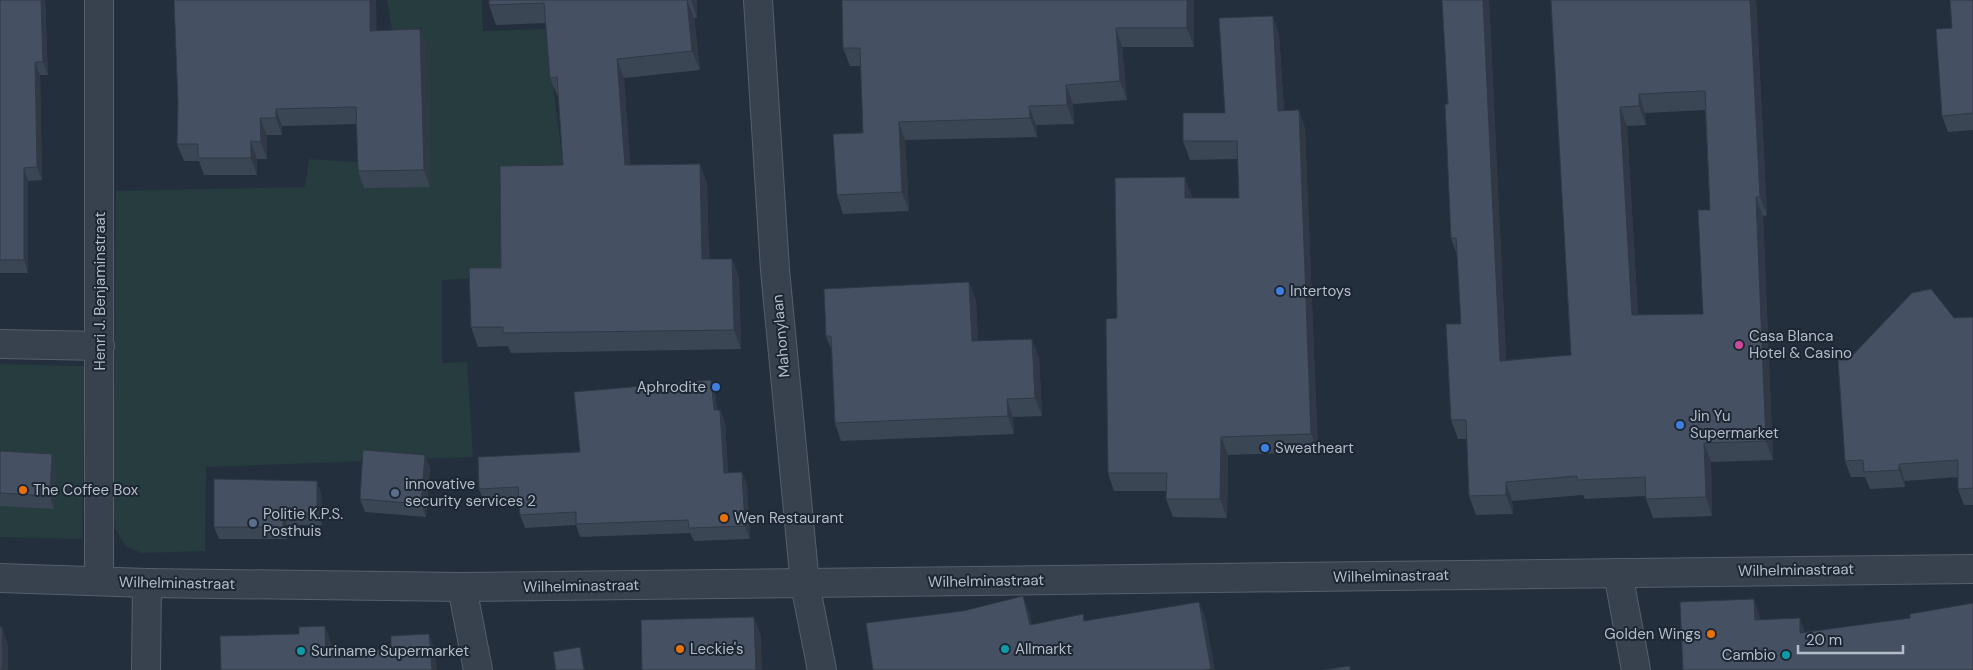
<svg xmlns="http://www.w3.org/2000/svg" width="1973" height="670" font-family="'DM Sans',sans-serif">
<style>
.green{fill:#263c3f}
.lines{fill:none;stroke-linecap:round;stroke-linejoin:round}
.minor-casing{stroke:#565f6c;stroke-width:30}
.tertiary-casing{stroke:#565f6c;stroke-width:30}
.minor{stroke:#38414e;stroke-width:28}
.tertiary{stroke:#38414e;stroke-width:28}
.wall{fill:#3b4654;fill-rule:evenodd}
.shaded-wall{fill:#303945}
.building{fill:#455162;stroke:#303945;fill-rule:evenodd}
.shop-dot{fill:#3f7fe0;stroke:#1d2633;stroke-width:2}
.hotel-dot{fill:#d1479c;stroke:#1d2633;stroke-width:2}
.food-dot{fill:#e8710a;stroke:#1d2633;stroke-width:2}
.service-dot{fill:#5c6f8a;stroke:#1d2633;stroke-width:2}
.culture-dot{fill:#0f9aa8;stroke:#1d2633;stroke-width:2}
.labels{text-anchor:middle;stroke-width:4;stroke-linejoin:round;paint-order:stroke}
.street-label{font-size:15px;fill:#b4bcc9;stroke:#1d2633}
.poi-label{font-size:15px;fill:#b4bcc9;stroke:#1d2633;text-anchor:start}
</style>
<rect width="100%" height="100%" fill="#242f3e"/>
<g class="green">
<path d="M387,0h95l1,31 63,-2 19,150 -62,98 -61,3v83l25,-1 6,95 -267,10 -1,84 -63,2 -17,-7 -10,-18 -2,-22 3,-315 189,-4 4,-28 62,4 34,-55z"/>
<path d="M0,364l85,2 -3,173 -82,-2z"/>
</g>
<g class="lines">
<defs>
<g id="minor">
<path d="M99,0v581"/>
<path d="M758,0l17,270 30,314 17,86"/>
<path d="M0,344l100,2"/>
<path d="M1618,573l18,97"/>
<path d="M462,587l16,83"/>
<path d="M146,670l1,-87"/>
</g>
<path id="tertiary" d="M0,578l147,5 315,4 1511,-18"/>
</defs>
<use href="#minor" class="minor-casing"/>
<use href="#tertiary" class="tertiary-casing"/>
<use href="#minor" class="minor"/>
<use href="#tertiary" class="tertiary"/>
</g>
<g class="wall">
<path d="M0,0h45l3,75h-8l2,105 -14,1v92h-28z"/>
<path d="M174,0h202v31l44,-2 7,17 3,141 -66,1 -6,-17 -1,-47 -75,2v9h-15v24h-10v16h-53l-5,-14h-15l-7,-17 1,-40z"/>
<path d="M489,0h208v18h-3l6,52 -76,8 6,87 77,18 2,76h23l7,19 2,71 -230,4 -3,-7 -30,1 -7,-20 30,-59 62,-103 -5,-68 -8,-19 -4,-55 -50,2 -7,-20z"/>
<path d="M1194,0v47h-72l5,53 -54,4 1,20 -38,1 1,12 -132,3 4,71 -66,3 -6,-19 26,-62 -2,-67h-11l-7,-18z"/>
<path d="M1489,0l17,360 65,-5 -20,-355h205l11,215 -4,1 10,244 -62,2 1,54 -59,2 -7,-19v-3l-61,3 -2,-4 -71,6 1,13 -37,1 -7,-19 -2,-57h-9l-7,-19 10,-96 -4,-69 -6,-17 -3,-134zM1705,110l5,100 -7,104 -65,1 -11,-189 19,-1 -1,-12z"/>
<path d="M1973,0v130l-25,2 -6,-16 10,-88z"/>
<path d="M1279,34l5,77 15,-1 6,19 13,323 -90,3 -1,63 -54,-1 -7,-18v-8h-52l-6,-18 9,-155 75,-122v2h47l-1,-39 -48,1 -7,-19 42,-28z"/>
<path d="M976,300l2,41 61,16 3,59 -29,1 1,17 -173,7 -6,-18 -3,-72 -6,-15z"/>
<path d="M1973,317v188h-9l-6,-16v-12l-53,4v6l-35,2 -5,-12h-14l-6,-16 109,-143z"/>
<path d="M715,393l2,17h3l5,12 3,51 14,-1 5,13 3,54 -56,2 -4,-8 -110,4 -4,-12 -51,3 -5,-13 -1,-15 -35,2 -5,-13 101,-37z"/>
<path d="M0,451l52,3 4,13 -2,42 -54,-3z"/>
<path d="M425,455l5,13 -4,49 -61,-5 -5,-13z"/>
<path d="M321,493l1,32h-35v14h-68l-5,-12z"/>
</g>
<g class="shaded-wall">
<path d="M41,0h4l3,75 -5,-13z"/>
<path d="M370,0h6l1,48 -7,-17z"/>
<path d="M687,0l7,18 6,52 -8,-19z"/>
<path d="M691,0h6v18z"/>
<path d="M1187,0h7v47l-7,-19z"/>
<path d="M1483,0h6l18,379 -7,-18z"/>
<path d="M1750,0h6l11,215 -7,-18z"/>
<path d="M1273,16l6,18 6,95 -7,-18z"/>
<path d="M1116,28l6,19 5,53 -7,-19z"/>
<path d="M420,29l7,17 3,141 -6,-17z"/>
<path d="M617,59l7,19 8,106 -7,-19z"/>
<path d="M35,62l5,13 2,105 -5,-13z"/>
<path d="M1066,85l7,19 1,20 -7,-19z"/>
<path d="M1639,94l6,19 1,12 -7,-19z"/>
<path d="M1029,106l7,19 1,12 -7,-19z"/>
<path d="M1620,107l7,19 12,208 -7,-19z"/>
<path d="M276,109l6,17v9l-6,-17z"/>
<path d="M1299,110l6,19 13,323 -7,-18z"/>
<path d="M260,118l7,17v24l-6,-17z"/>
<path d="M899,122l6,18 4,71 -7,-19z"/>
<path d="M251,141l6,18v16l-6,-17z"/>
<path d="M700,164l7,19 2,96 -7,-20z"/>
<path d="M24,168l4,13v92l-4,-13z"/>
<path d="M1185,177l7,19 -1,20 -6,-18z"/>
<path d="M1756,197l7,19 10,244 -7,-19z"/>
<path d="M732,259l7,19 2,71 -7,-19z"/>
<path d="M969,282l7,18 3,59 -7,-18z"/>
<path d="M1032,339l7,18 3,59 -7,-18z"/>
<path d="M711,380l4,13 3,30 -4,-13z"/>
<path d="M1007,399l6,18 1,17 -6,-18z"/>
<path d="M720,410l5,12 4,64 -5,-13z"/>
<path d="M1221,437l7,18 -1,63 -7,-19z"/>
<path d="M1704,443l7,19 1,54 -6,-19z"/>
<path d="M52,454l4,13 -2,42 -4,-13z"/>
<path d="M425,455l5,13 -4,49 -5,-13z"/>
<path d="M1899,464l6,17v6l-6,-17z"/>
<path d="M742,472l5,13 3,54 -5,-13z"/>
<path d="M317,481l4,12 1,32 -5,-12z"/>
<path d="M1506,482l6,19 1,13 -7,-19z"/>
<path d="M283,513l4,12v14l-4,-12z"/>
<path d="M1023,596l7,18 6,29 -6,-18z"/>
<path d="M1754,599l7,20 -6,1z"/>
<path d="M1199,602l7,18 9,50h-4v-1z"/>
<path d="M754,617l7,18 1,35h-6z"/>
<path d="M1800,618l7,20 -7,-5z"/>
<path d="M325,626l6,16 1,28 -6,-16z"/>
<path d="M2,627l6,18v25h-6z"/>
<path d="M429,634l6,16 2,20h-5z"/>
<path d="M580,647l2,7 3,16h-1z"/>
</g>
<g class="building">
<path d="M0,0h41l2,62h-8l2,105 -13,1v92h-24z"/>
<path d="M174,0h196v31l50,-2 4,141 -66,1 -2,-64 -80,2v9h-16l1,24 -10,-1v17h-53v-14h-21l1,-40z"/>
<path d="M489,0h198l5,51 -75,8 8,106 75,-1 2,95h30l2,71 -231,3v-6h-32l-2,-59h32l-1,-102 63,-1 -6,-88 -7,1 -6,-75 -55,2z"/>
<path d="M842,0h345v28h-71l4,53 -54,4 1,20 -38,1 1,12 -131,4 3,70 -65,3 -4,-61 30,-1 -3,-85h-17z"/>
<path d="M1442,0h41l17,361 71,-6 -20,-355h199l10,197h-4l10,244 -62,2 2,54 -60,2 -1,-22 -67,3 -1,-4 -71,6v13l-37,1 -3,-76h-15l-5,-96h15l-5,-86h-5l-6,-134h3zM1705,91l5,119h-12l5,104 -71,1 -12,-208 19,-1v-12z"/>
<path d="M1950,0h23v113l-31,3 -6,-87 16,-1z"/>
<path d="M1273,16l5,95 21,-1 12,324 -90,3 -1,62h-54l1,-26h-59l-2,-154 11,-1 -2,-140 70,-1v21h54l-2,-57h-54v-28h42l-6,-95z"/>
<path d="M969,282l3,59 60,-2 3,59 -28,1 1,17 -173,7 -4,-87h-5l-2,-47z"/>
<path d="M1931,289l23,29 19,-1v171l-15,1v-29l-59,4v6l-35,2 -1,-12 -18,1 -7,-101h10l64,-67z"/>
<path d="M711,380l3,30h6l4,63 18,-1 3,54 -56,2 -1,-8 -112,4v-12l-56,3 -2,-28 -39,2 -1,-32 102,-5 -6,-60z"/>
<path d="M363,450l62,5 -4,49 -61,-5z"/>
<path d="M0,451l52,3 -2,42 -50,-3z"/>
<path d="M214,479l103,2v32h-34v14h-69z"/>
<path d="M1023,596l7,29 53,-11 1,7 115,-19 12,67 -9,1h-329l-7,-47 97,-12z"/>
<path d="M1754,599l1,21 45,-2v15l110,-15v-4l63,-11v67h-290l-3,-68z"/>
<path d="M754,617l2,53h-114l-1,-50z"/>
<path d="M325,626l1,28 65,-5v-13l38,-2 3,36h-211l-1,-34 79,-2v-7z"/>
<rect x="0" y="627" width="2" height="43"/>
<path d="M580,647l4,23h-28l-3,-18z"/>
<path d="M1350,666v4h-26z"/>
</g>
<g class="shop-dot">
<circle cx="1280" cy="291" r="5"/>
<circle cx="716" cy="387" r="5"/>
<circle cx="1680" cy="425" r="5"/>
<circle cx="1265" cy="448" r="5"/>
</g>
<circle class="hotel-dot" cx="1739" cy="345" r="5"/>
<g class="food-dot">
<circle cx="23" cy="490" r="5"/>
<circle cx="724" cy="518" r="5"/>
<circle cx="1711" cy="634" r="5"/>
<circle cx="680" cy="649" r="5"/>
</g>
<g class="service-dot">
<circle cx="395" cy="493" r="5"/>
<circle cx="253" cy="523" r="5"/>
</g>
<g class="culture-dot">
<circle cx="1005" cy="649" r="5"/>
<circle cx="301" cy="651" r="5"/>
<circle cx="1786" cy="655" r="5"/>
</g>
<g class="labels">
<g class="street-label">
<text transform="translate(100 291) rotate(-90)" y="5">Henri J. Benjaminstraat</text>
<text transform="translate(781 336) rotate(-95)" y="5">Mahonylaan</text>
<text transform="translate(1796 570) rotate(-1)" y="5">Wilhelminastraat</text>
<text transform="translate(1391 576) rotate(-1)" y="5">Wilhelminastraat</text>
<text transform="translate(986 581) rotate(-1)" y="5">Wilhelminastraat</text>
<text transform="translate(177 583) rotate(1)" y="5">Wilhelminastraat</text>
<text transform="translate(581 586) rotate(-1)" y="5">Wilhelminastraat</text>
</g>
<g class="poi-label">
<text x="1290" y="296">Intertoys</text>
<text x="1749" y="341">Casa Blanca<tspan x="1749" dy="17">Hotel &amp; Casino</tspan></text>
<text x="706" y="392" text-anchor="end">Aphrodite</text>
<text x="1690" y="421">Jin Yu<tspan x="1690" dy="17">Supermarket</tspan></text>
<text x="1275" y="453">Sweatheart</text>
<text x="405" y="489">innovative<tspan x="405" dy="17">security services 2</tspan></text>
<text x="33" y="495">The Coffee Box</text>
<text x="263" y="519">Politie K.P.S.<tspan x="263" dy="17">Posthuis</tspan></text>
<text x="734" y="523">Wen Restaurant</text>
<text x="1701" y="639" text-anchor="end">Golden Wings</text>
<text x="690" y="654">Leckie's</text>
<text x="1015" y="654">Allmarkt</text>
<text x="311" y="656">Suriname Supermarket</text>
<text x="1776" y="660" text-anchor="end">Cambio</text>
</g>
</g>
<path d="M1798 645v8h105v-8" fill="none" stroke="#b4bcc9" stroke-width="2.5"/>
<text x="1806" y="645" font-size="15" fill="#b4bcc9" stroke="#1d2633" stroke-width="4" paint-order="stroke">20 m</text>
</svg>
